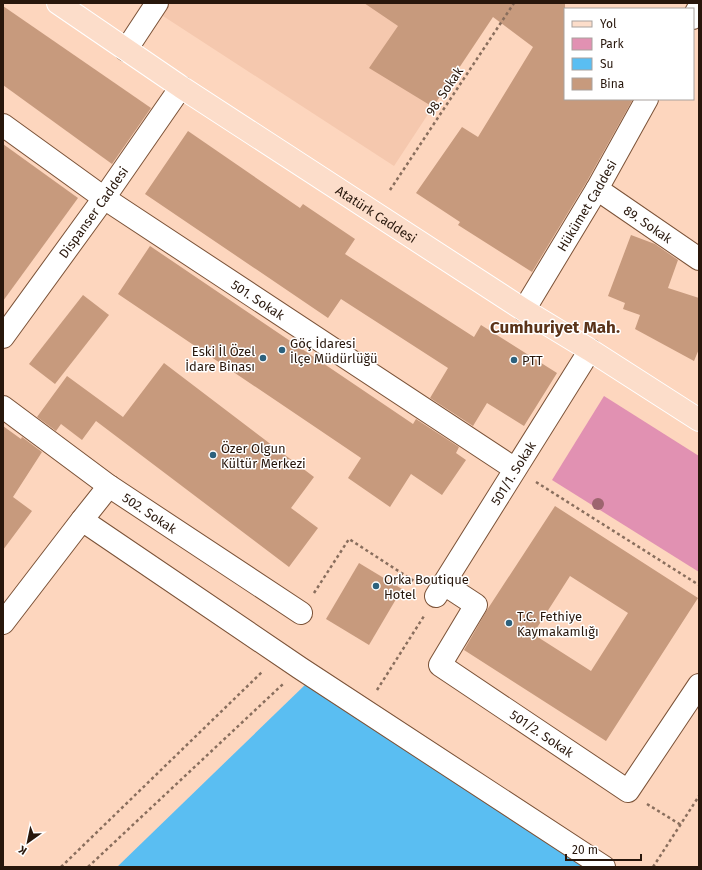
<svg xmlns="http://www.w3.org/2000/svg" width="702" height="870" font-family="'Fira Sans',sans-serif">
<style>
.built{fill:#f5c8ae}
.green{fill:#e191b2}
.water{fill:#5abef2}
.building{fill:#c79a7d;fill-rule:evenodd}
.lines{fill:none;stroke-linecap:round;stroke-linejoin:round}
.minor-casing{stroke:#7b5237;stroke-width:24}
.major-casing{stroke:#fff;stroke-width:24}
.path{stroke:#896e5d;stroke-width:2.5;stroke-dasharray:3 3;stroke-linecap:butt}
.minor{stroke:#fff;stroke-width:22}
.major{stroke:#fcddca;stroke-width:22}
.tree{fill:#9d656f}
.poi-dot{fill:#2c617d;stroke:#fff;stroke-width:1.5}
.labels{text-anchor:middle;stroke-width:3;stroke-linejoin:round;paint-order:stroke}
.street-label{font-size:13px;fill:#28170c;stroke:#fff}
.poi-label{font-size:13px;fill:#28170c;stroke:#fff;text-anchor:start}
.district-label{font-size:17px;font-weight:bold;fill:#5a3319;stroke:#fff}
</style>
<rect width="100%" height="100%" fill="#fdd6be"/>
<path class="built" d="M143,3h358l-107,163z"/>
<path class="green" d="M604,396l95,60v116l-147,-92z"/>
<path class="water" d="M307,683l278,184h-468z"/>
<g class="building">
<path d="M364,3h201v96h68l-47,84 -54,89 -74,-47 2,-3 -44,-29 46,-66 16,10 55,-90 -40,-30 -60,90 -64,-39 29,-42z"/>
<path d="M3,6l148,102 -39,56 -109,-79z"/>
<path d="M188,131l112,77 3,-4 52,35 -10,15 129,83 7,-12 76,48 -33,53 -37,-23 -14,23 -43,-28 18,-30 -107,-69 -13,19 -183,-124z"/>
<path d="M3,144l75,54 -75,103z"/>
<path d="M631,235l24,9 23,16 -10,28 31,10v51l-5,12 -59,-32 5,-14 -17,-6 2,-6 -17,-7z"/>
<path d="M150,246l263,178 3,-5 43,28 -3,6 10,7 -24,35 -31,-21 -21,33 -42,-29 13,-20 -243,-164z"/>
<path d="M83,295l26,20 -54,69 -26,-20z"/>
<path d="M164,363l150,114 -23,31 27,20 -29,39 -193,-146 -14,19 -21,-16 -5,7 -19,-14 30,-41 56,41z"/>
<path d="M3,426l18,13 1,-2 20,15 -29,45 19,14 -29,39z"/>
<path d="M555,506l143,92 -92,143 -142,-91 23,-40zM570,576l58,37 -37,58 -58,-37z"/>
<path d="M359,563l43,26 -33,56 -43,-26z"/>
</g>
<g class="lines">
<defs>
<g id="minor">
<path d="M693,18l6,-11"/>
<path d="M126,50l31,-47"/>
<path id="s1" d="M3,125l101,73 411,271"/>
<path id="s2" d="M597,189l102,70"/>
<path id="s3" d="M524,310l73,-121 50,-90"/>
<path id="s4" d="M3,337l101,-139 77,-111"/>
<path id="s5" d="M3,407l106,79 192,127"/>
<path d="M82,520l27,-34"/>
<path id="s6" d="M444,584l32,21 -36,60 188,126 71,-106"/>
<path id="s7" d="M436,596l154,-246"/>
<path d="M3,623l79,-103 218,148 304,199"/>
</g>
<g id="major">
<path id="s8" d="M58,3l123,84 343,223 66,40 109,70"/>
</g>
</defs>
<use href="#minor" class="minor-casing"/>
<use href="#major" class="major-casing"/>
<g class="path">
<path d="M390,190l124,-187"/>
<path d="M536,482l163,103"/>
<path d="M314,593l35,-54 68,44"/>
<path d="M377,690l47,-74"/>
<path d="M647,804l34,21"/>
<path d="M61,867l202,-196"/>
<path d="M88,867l195,-183"/>
<path d="M653,867l46,-71"/>
</g>
<use href="#minor" class="minor"/>
<use href="#major" class="major"/>
</g>
<circle class="tree" cx="598" cy="504" r="6"/>
<g class="poi-dot">
<circle cx="282" cy="350" r="4"/>
<circle cx="263" cy="358" r="4"/>
<circle cx="514" cy="360" r="4"/>
<circle cx="213" cy="455" r="4"/>
<circle cx="376" cy="586" r="4"/>
<circle cx="509" cy="623" r="4"/>
</g>
<g class="labels">
<g class="street-label">
<text transform="translate(444 91) rotate(-56)" y="5">98. Sokak</text>
<text dy="5" stroke="none"><textPath href="#s3" startOffset="122">Hükümet Caddesi</textPath></text>
<text dy="5" stroke="none"><textPath href="#s4" startOffset="154">Dispanser Caddesi</textPath></text>
<text dy="5" stroke="none"><textPath href="#s8" startOffset="382">Atatürk Caddesi</textPath></text>
<text dy="5" stroke="none"><textPath href="#s2" startOffset="62">89. Sokak</textPath></text>
<text dy="5" stroke="none"><textPath href="#s1" startOffset="309">501. Sokak</textPath></text>
<text dy="5" stroke="none"><textPath href="#s7" startOffset="145">501/1. Sokak</textPath></text>
<text dy="5" stroke="none"><textPath href="#s5" startOffset="181">502. Sokak</textPath></text>
<text dy="5" stroke="none"><textPath href="#s6" startOffset="231">501/2. Sokak</textPath></text>
</g>
<g class="poi-label">
<text x="290" y="348">Göç İdaresi<tspan x="290" dy="15">İlçe Müdürlüğü</tspan></text>
<text x="255" y="356" text-anchor="end">Eski İl Özel<tspan x="255" dy="15">İdare Binası</tspan></text>
<text x="522" y="365">PTT</text>
<text x="221" y="453">Özer Olgun<tspan x="221" dy="15">Kültür Merkezi</tspan></text>
<text x="384" y="584">Orka Boutique<tspan x="384" dy="15">Hotel</tspan></text>
<text x="517" y="621">T.C. Fethiye<tspan x="517" dy="15">Kaymakamlığı</tspan></text>
</g>
<g class="district-label">
<text x="555" y="333">Cumhuriyet Mah.</text>
</g>
</g>
<rect width="702" height="870" fill="none" stroke="#28170c" stroke-width="8"/>
<rect x="564" y="8" width="130" height="92" fill="#ffffff" stroke="#a9a29e"/>
<rect x="572" y="21" width="20" height="6" fill="#fcddca" stroke="#a9a29e"/>
<text x="600" y="28" font-size="12" fill="#28170c">Yol</text>
<rect x="572" y="38" width="20" height="12" fill="#e191b2" stroke="#a9a29e"/>
<text x="600" y="48" font-size="12" fill="#28170c">Park</text>
<rect x="572" y="58" width="20" height="12" fill="#5abef2" stroke="#a9a29e"/>
<text x="600" y="68" font-size="12" fill="#28170c">Su</text>
<rect x="572" y="78" width="20" height="12" fill="#c79a7d" stroke="#a9a29e"/>
<text x="600" y="88" font-size="12" fill="#28170c">Bina</text>
<g transform="translate(28 842) rotate(213)" stroke="#ffffff" stroke-width="3" paint-order="stroke">
<path d="M0-3L7 15L0 10L-7 15Z" fill="#28170c"/>
<text y="-6" font-size="11" font-weight="bold" text-anchor="middle" fill="#28170c">K</text>
</g>
<path d="M566 854v6h75v-6" fill="none" stroke="#28170c" stroke-width="2"/>
<text x="572" y="854" font-size="12" fill="#28170c" stroke="#ffffff" stroke-width="3" paint-order="stroke">20 m</text>
</svg>
